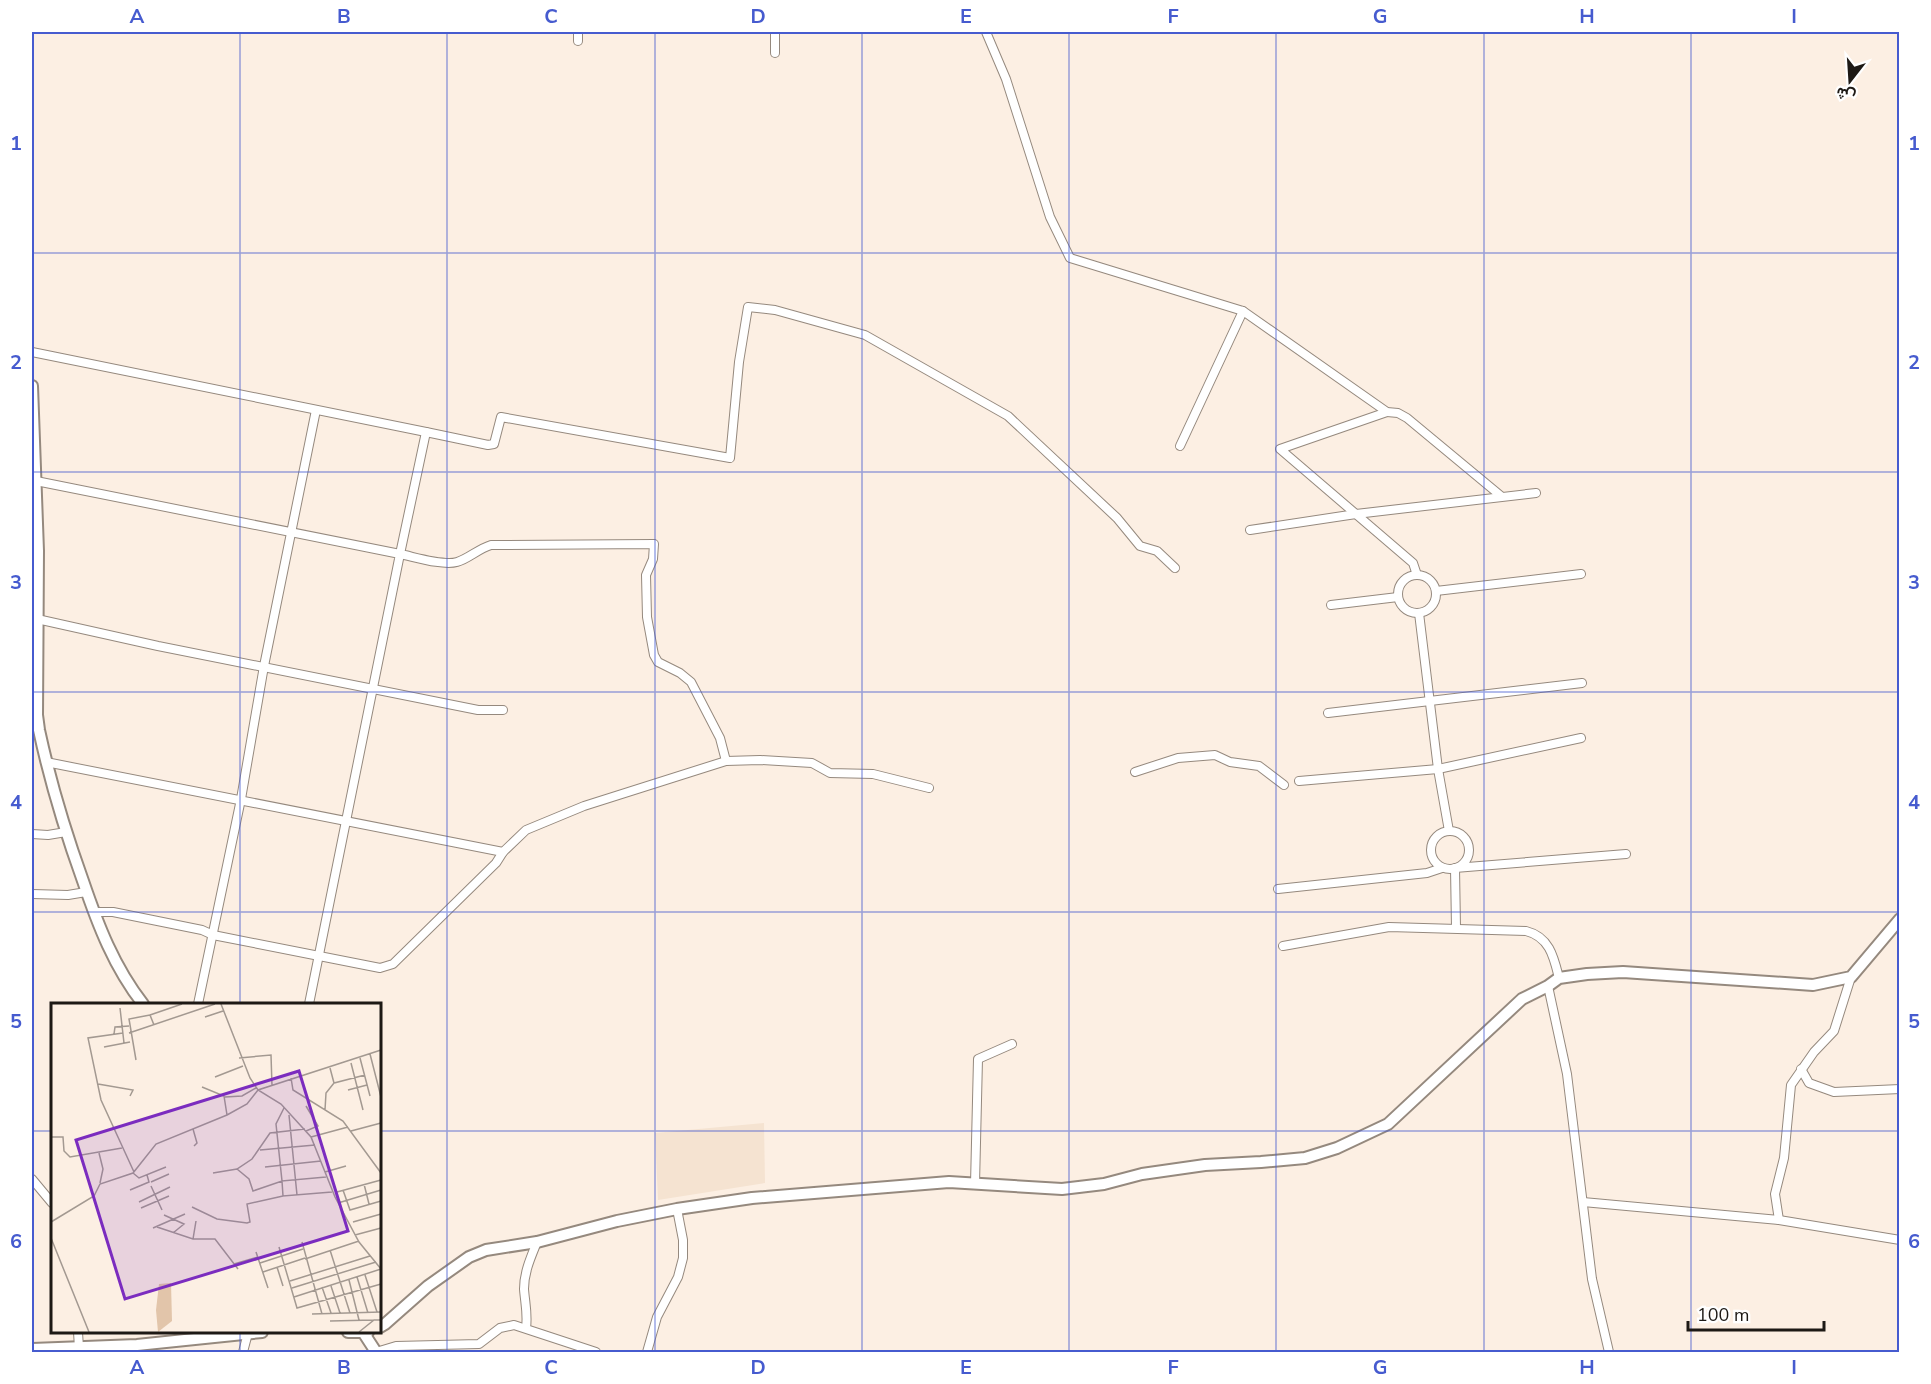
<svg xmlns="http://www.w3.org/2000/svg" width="1931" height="1384" font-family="'Nunito Sans',Vazirmatn,sans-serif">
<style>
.built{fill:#f5e3d1}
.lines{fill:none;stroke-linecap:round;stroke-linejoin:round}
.street-casing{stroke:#95897e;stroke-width:10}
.secondary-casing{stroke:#95897e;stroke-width:14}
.street{stroke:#fff;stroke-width:8}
.secondary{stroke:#fff;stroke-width:10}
.grid{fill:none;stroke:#465bcf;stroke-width:1.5;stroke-opacity:0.55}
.inset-road{fill:none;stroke:#a39991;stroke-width:1.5}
.view{fill:#7b2cbf;fill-opacity:0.15;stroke:#7b2cbf;stroke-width:3}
.inset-edge{fill:none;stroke:#1d1915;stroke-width:3}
.neatline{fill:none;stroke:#465bcf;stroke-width:2}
.grid-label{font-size:20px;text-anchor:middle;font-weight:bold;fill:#465bcf}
</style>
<rect width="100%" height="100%" fill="#fcefe3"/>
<path class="built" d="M764,1123l1,60 -107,17 -3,-67z"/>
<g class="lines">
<defs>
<g id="street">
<path d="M578,32v9"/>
<path d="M775,32v21"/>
<path d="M986,32l20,47 44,138 20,41 173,53 144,101 11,1 9,5 94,78"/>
<path d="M32,352l394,80 -26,122c15,3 43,12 57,8 11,-3 21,-13 34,-17l163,-1 -1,15 -7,16 1,42 7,38 4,7 22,11 11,9 29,56 6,23"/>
<path d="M1387,412l-107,37 133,114 4,12"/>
<path d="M426,432l62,13 6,-1 7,-27 229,41 9,-96 9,-55 27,3 90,25 143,81 109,102 23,28 17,5 18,17"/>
<path d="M1180,446l63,-135"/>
<path d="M36,481l364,73 -91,450"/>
<path d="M1250,530l106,-16 180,-21"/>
<circle cx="1417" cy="594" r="19"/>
<path d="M1436,591l145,-17"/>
<path d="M1331,605l67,-8"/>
<path d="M1419,613l19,156 11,62"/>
<path d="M37,619l121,27 320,64h25"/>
<path d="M1328,713l254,-30"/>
<path d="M46,762l457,90"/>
<path d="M1135,772l43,-14 37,-3 15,7 29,4 25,19"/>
<path d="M1299,781l139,-12 143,-31"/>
<circle cx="1450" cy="850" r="19"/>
<path d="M32,834l16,1 18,-3"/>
<path d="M1278,889l149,-16 15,-5"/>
<path d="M32,894l36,1 18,-3"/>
<path d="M94,912h19l89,18 11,5 167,33 13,-4 103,-101 7,-11 23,-22 58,-24 142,-45 34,-1 52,3 18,10 43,1 56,14"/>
<path d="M1456,928l-1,-60 171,-14"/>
<path d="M1283,946l106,-19 137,4c24,6 28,27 33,47"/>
<path d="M1548,986l19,88 25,205 17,73"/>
<path d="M198,1004l43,-205 23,-133 52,-256"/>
<path d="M1801,1069l8,14 25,9 66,-3"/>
<path d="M32,1179l20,24"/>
<path d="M975,1184l3,-125 34,-15"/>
<path d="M1583,1202l196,18 121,20"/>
<path d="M1779,1220l-4,-26 9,-36 7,-73 23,-33 20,-21 17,-54"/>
<path d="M526,1328c2,-14 -1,-25 -2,-39 0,-17 7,-32 13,-47"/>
<path d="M78,1332l1,16"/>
<path d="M243,1352l5,-19"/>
<path d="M376,1352l20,-6 83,-2 21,-16 14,-3 82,27"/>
<path d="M647,1352l10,-35 21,-40 5,-19v-18l-6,-31"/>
</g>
<g id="secondary">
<path d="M32,386l6,165 -1,164 2,15c11,51 26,101 44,151 15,44 31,86 60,123"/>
<path d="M380,1327l5,-3 43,-38 41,-29 17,-7 51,-8 80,-21 60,-12 75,-11 197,-16 113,7 42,-5 38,-10 63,-9 56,-3 44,-4 32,-10 51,-24 134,-125 26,-13 11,-8 28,-4 36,-2 190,13 38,-8 49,-58"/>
<path d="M348,1332h20"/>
<path d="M363,1332l13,20"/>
<path d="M32,1349l105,-4 125,-13"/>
</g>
</defs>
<use href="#street" class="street-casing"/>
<use href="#secondary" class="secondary-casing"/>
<use href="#street" class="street"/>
<use href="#secondary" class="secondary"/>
</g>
<path class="grid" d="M240,32v972M447,32v1320M655,32v1320M862,32v1320M1069,32v1320M1276,32v1320M1484,32v1320M1691,32v1320M32,253h1868M32,472h1868M32,692h1868M32,912h1868M32,1131h20M380,1131h1520M240,1332v20"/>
<g transform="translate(51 1003)">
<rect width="330" height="330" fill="#fcefe3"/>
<path d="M120,280l1,38 -14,11 -2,-22 3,-26z" fill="#e2c5aa"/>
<path class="inset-road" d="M170,1l29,74 8,12 23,14 30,33 24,60 24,45 22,27M69,5l4,35M154,14l18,-6M103,22l-4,-10 32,-11M72,30l-35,5 13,62 33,72M78,30l86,-29M63,31l1,-7 14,-1M53,44l26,-5M319,51l11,43M188,55l32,-3 1,31M309,55l10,38M85,57l-7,-41 21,-4M300,60l12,47M279,65l4,15 31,-8M164,74l28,-11M240,75l2,12 50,31 38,52M47,81l35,6 -3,6M151,84l22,9 3,19M297,87l19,-5M174,94l17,-1 14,-8M255,103l12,20 -12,5M233,105l-8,16 6,57 44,-4M274,107l1,-17 8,-10M238,112l8,80M142,126l4,14 -3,3M300,128l30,-8M0,134h12l1,14 6,6 52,-9M260,134l37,-10M209,147l55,-5M48,150l4,16 -3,14M214,164l56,-6M186,166l12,10 4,12 29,-10 1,15 49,-4M274,169l21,-6M82,170l6,5 27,-11M162,170l24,-4 15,-10 18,-26 35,-4M100,179l18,-8M313,181l5,20M100,183l11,24M79,187l19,-8 -2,-7M292,187l7,20 31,-9M286,189l44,-12M88,199l31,-15M287,200l43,-13M141,204l25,12 30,4 3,-1 -3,-18 36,-8M90,205l28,-12M113,212l20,9 -11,9M0,219l43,-26 6,-12 33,-11 23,-29 71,-29 20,-11 11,-14 123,-40M302,219l28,-8M106,224l36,12h22l23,30M102,225l32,-14M304,232l26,-7M0,235l38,94M142,236l3,-18M251,239l20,72M228,244l18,61 84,-24M279,247l20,63M205,249l12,36M254,256l54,-18M209,260l43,-14M183,261l24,-7M226,264l6,19M212,269l42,-14M314,272l12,37M306,274l11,36M298,277l10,40M239,278l80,-25M280,283l9,27M271,284l9,26M241,285l84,-26M243,294l87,-28M261,311l69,-2M279,318l44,-1M308,329l15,-12h7"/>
<path class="view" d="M248,68l49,160 -223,68 -49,-159z"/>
<rect width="330" height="330" class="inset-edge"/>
</g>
<rect width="1931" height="1384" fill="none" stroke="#ffffff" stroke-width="66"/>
<g transform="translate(1850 81) rotate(197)" stroke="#ffffff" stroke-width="4.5" paint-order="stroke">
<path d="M0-4.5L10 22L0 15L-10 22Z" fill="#1d1915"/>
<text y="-9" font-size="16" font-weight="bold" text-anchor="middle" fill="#1d1915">ش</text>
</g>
<path d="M1688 1321v9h136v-9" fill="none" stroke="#1d1915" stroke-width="3"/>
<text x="1697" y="1321" font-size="18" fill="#1d1915" stroke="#ffffff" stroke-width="4.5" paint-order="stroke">100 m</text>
<rect x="33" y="33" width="1865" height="1318" class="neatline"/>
<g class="grid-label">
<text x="137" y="23">A</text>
<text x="344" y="23">B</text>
<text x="551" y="23">C</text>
<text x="758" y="23">D</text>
<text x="966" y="23">E</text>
<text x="1173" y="23">F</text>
<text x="1380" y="23">G</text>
<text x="1587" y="23">H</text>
<text x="1794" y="23">I</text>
<text x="16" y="150">1</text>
<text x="1914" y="150">1</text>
<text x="16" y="369">2</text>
<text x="1914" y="369">2</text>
<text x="16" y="589">3</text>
<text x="1914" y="589">3</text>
<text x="16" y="809">4</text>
<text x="1914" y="809">4</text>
<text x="16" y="1028">5</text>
<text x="1914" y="1028">5</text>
<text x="16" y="1248">6</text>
<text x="1914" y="1248">6</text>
<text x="137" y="1374">A</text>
<text x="344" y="1374">B</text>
<text x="551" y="1374">C</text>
<text x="758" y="1374">D</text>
<text x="966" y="1374">E</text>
<text x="1173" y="1374">F</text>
<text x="1380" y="1374">G</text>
<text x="1587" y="1374">H</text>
<text x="1794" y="1374">I</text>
</g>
</svg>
